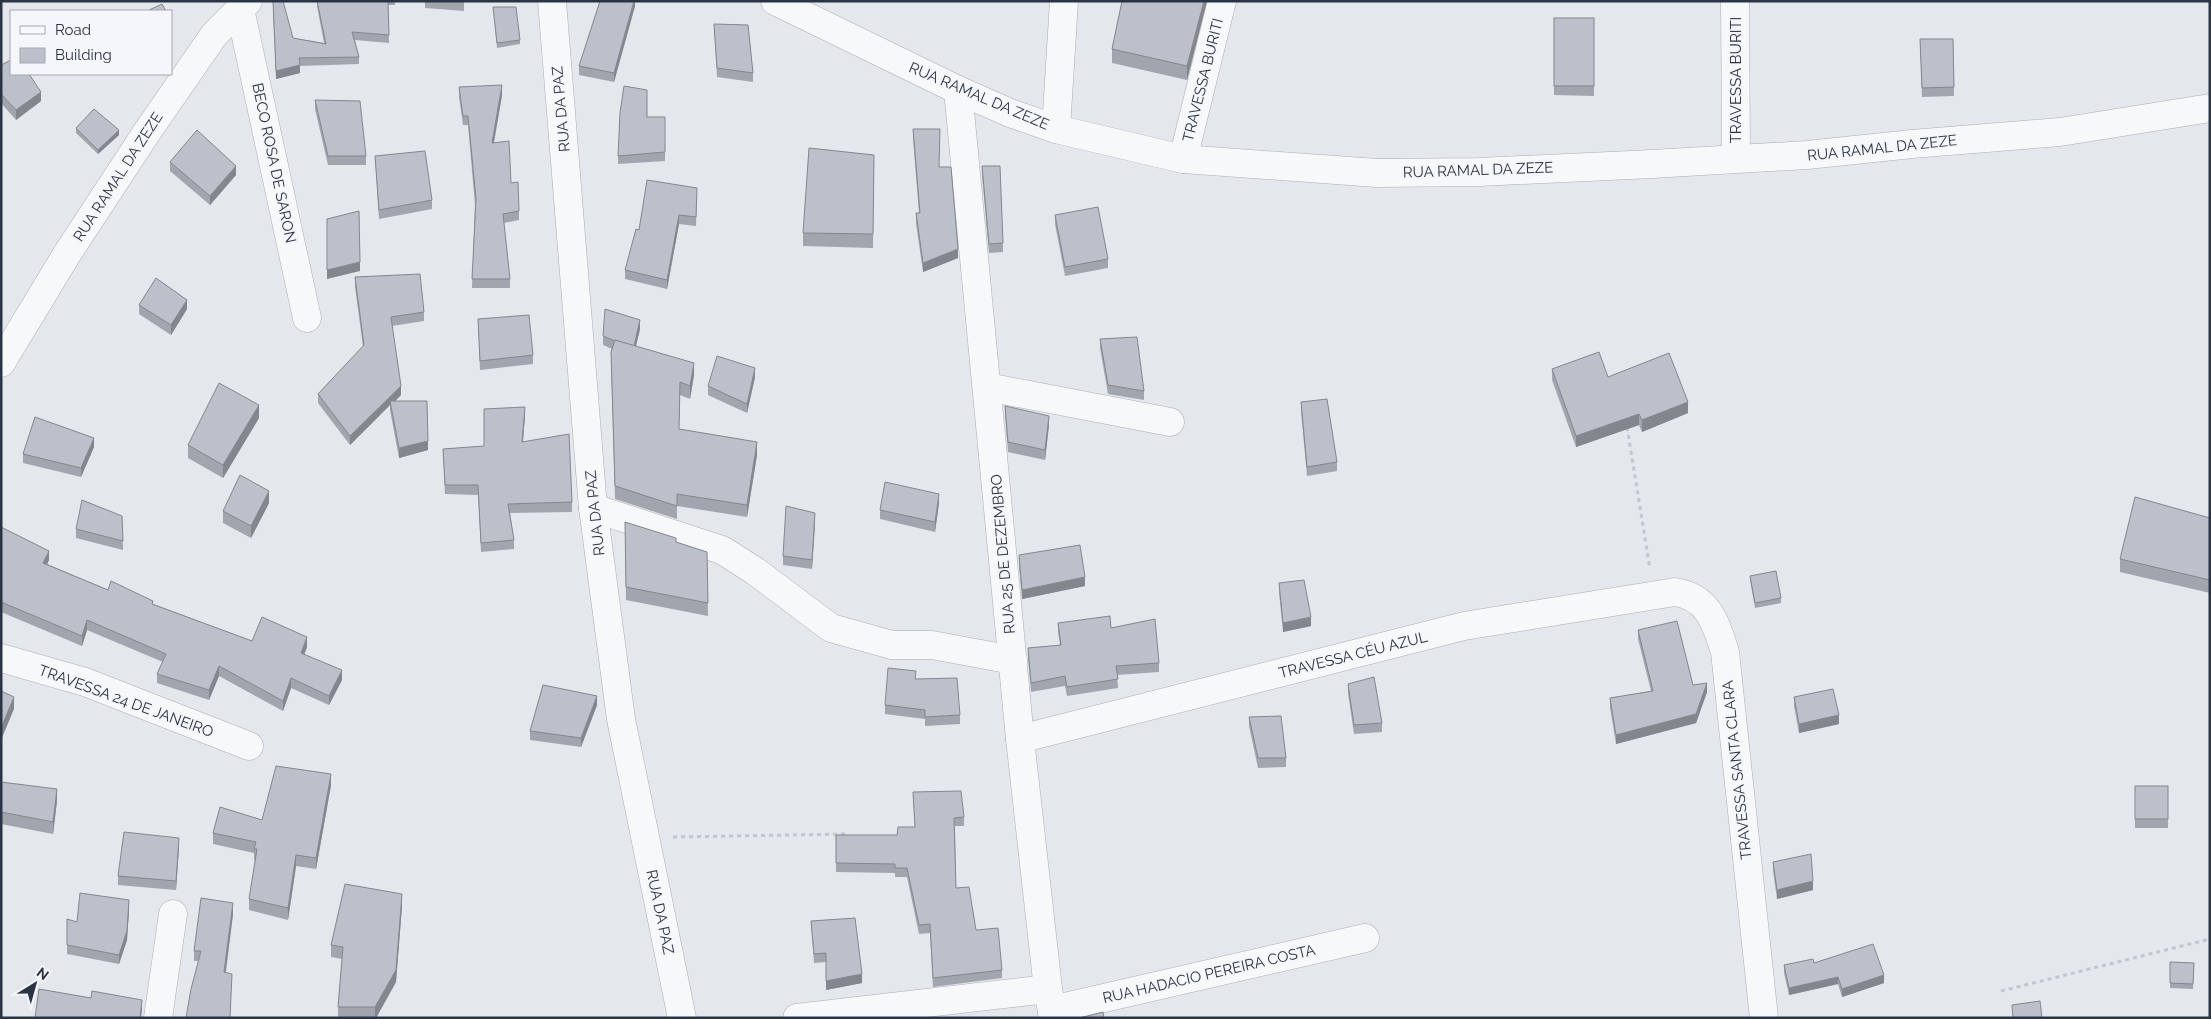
<svg xmlns="http://www.w3.org/2000/svg" width="2211" height="1019" font-family="Raleway,sans-serif">
<style>
.lines{fill:none;stroke-linecap:round;stroke-linejoin:round}
.minor-casing{stroke:#a9aeb7;stroke-width:29}
.path{stroke:#c2c5cb;stroke-width:3;stroke-dasharray:4 4;stroke-linecap:butt}
.minor{stroke:#f7f8fa;stroke-width:28}
.wall{fill:#a1a5ae}
.shaded-wall{fill:#83868d}
.building{fill:#bbc0ca;stroke:#83868d}
.labels{text-anchor:middle;stroke-width:4;stroke-linejoin:round;paint-order:stroke}
.street-label{font-size:15px;fill:#2b3445;stroke:#f4f6f9}
</style>
<rect width="100%" height="100%" fill="#e4e7ec"/>
<g class="lines">
<defs>
<g id="minor">
<path d="M552,1l41,507 28,211 61,299"/>
<path d="M775,1l183,89 52,23 46,16 127,30 194,14 102,-1 173,-8 155,-9 105,-11 148,-12 150,-24"/>
<path d="M1735,1l1,157"/>
<path d="M240,9l67,309"/>
<path d="M958,90l62,649 28,250 5,29"/>
<path d="M1056,129l8,-128"/>
<path d="M1183,159l39,-158"/>
<path d="M1,363l66,-109 80,-122 67,-97 34,-34"/>
<path d="M987,387l183,35"/>
<path d="M593,508l129,42 33,21 76,57 61,17h40l81,15"/>
<path d="M1,658l84,24 164,64"/>
<path d="M1020,739l444,-113 211,-34c34,5 41,32 50,60l39,366"/>
<path d="M1052,1010l313,-72"/>
<path d="M158,1018l15,-104"/>
<path d="M797,1018l251,-29"/>
</g>
</defs>
<use href="#minor" class="minor-casing"/>
<g class="path">
<path d="M1627,427l23,142"/>
<path d="M673,837l175,-3"/>
<path d="M2001,991l209,-52"/>
</g>
<use href="#minor" class="minor"/>
</g>
<g class="wall">
<path d="M317,1h78v4h-7l1,38 -34,-3 4,17v7l-59,2v7l-24,6 -3,-70 20,29 31,5 -7,-37z"/>
<path d="M425,1h39v10l-39,-3z"/>
<path d="M635,1v5l-21,76 -35,-7v-9z"/>
<path d="M1122,1h85l-20,79 -75,-17v-14z"/>
<path d="M493,7l27,33v4l-23,4z"/>
<path d="M1554,18h40v78l-40,-1z"/>
<path d="M714,24l39,49v9l-36,-5z"/>
<path d="M1920,39h33l1,57 -32,1z"/>
<path d="M1,65l40,36 -25,19 -15,-17z"/>
<path d="M459,87l43,8 -8,48 17,40 8,28v9l-15,3 6,56v9h-38l3,-83 -7,-80h-5l-4,-28z"/>
<path d="M315,100l51,56v9h-38l-13,-56z"/>
<path d="M665,117v44l-47,3v-8z"/>
<path d="M76,128l43,7 -21,19 -22,-21z"/>
<path d="M913,129l26,38 19,91 -35,14 -7,-49v-10h3l-6,-75z"/>
<path d="M874,155l-1,93 -70,-2v-13z"/>
<path d="M375,156l57,44v9l-53,10z"/>
<path d="M170,162l66,13 -26,30 -40,-34z"/>
<path d="M982,166l21,77v9l-14,1 -7,-78z"/>
<path d="M697,197l-1,29 -17,-2 -12,65 -42,-10v-9l14,-40z"/>
<path d="M1055,215l53,44v9l-43,8 -10,-52z"/>
<path d="M355,277l69,35v9l-32,5 9,69 -6,6 33,49 -29,8 -9,-48v-5l-40,40 -32,-42v-9l45,-47 -8,-60z"/>
<path d="M139,305l48,4 -16,26 -32,-21z"/>
<path d="M478,319l55,36v9l-53,6z"/>
<path d="M640,329l-4,17 58,29 -4,24 -10,-4 -1,34 78,26 -10,62 -70,-11v13l-62,-20 -4,-135v-12l1,-3 -9,-4v-9z"/>
<path d="M1100,339l44,52v9l-36,-6 -8,-46z"/>
<path d="M1552,369l136,44 -46,19 -3,-7 -63,22 -24,-67z"/>
<path d="M755,377l-8,36 -39,-18v-9z"/>
<path d="M1301,402l36,60v9l-30,5 -6,-65z"/>
<path d="M1005,406l44,19 -4,35 -37,-8 -3,-37z"/>
<path d="M525,416l-2,26 49,60v10l-62,1 4,27v9l-33,3 -3,-57 -33,-1 -2,-45 41,-3z"/>
<path d="M259,418l-36,60 -35,-20v-13z"/>
<path d="M94,447l-13,30 -58,-14v-9z"/>
<path d="M269,503l-18,35 -28,-15v-12z"/>
<path d="M939,503l-4,29 -55,-13v-9z"/>
<path d="M122,516l1,34 -47,-12v-9z"/>
<path d="M2210,518v75l-90,-21v-13z"/>
<path d="M625,522l51,20 31,10 1,64 -82,-16z"/>
<path d="M815,522l-3,47 -29,-4v-9z"/>
<path d="M1,527l48,33 -2,4 61,26 45,14 99,37 55,6 -3,8 38,25 -13,25 -38,-17 -8,23 -64,-35 -10,24 -52,-17v-9l6,-12 -76,-32 -5,16 -81,-34z"/>
<path d="M1019,555l66,31 -63,13 -3,-34z"/>
<path d="M1750,576l31,22v5l-26,5 -5,-28z"/>
<path d="M1279,583l32,43 -28,6 -4,-40z"/>
<path d="M1058,623l53,5 48,35v9l-42,3 1,13 -51,8 -2,-10 -34,6 -3,-35v-9l32,-3 -2,-13z"/>
<path d="M1638,630l55,55 14,7 -11,31 -80,21 -6,-37v-9l41,-7 -13,-52z"/>
<path d="M916,679l44,36v9l-35,2v-7l-40,-5v-9z"/>
<path d="M1348,684l34,39v9l-28,2 -6,-41z"/>
<path d="M1794,697l45,27 -40,9 -5,-27z"/>
<path d="M597,705l-16,42 -51,-7v-9z"/>
<path d="M1249,717l37,41v9l-28,1 -9,-42z"/>
<path d="M1,782l56,19 -4,33 -52,-10z"/>
<path d="M331,785l-15,84 -20,-3 -8,54 -39,-10v-11l6,-39h-1v-7l-41,-9v-11l49,-13z"/>
<rect x="2135" y="786" width="33" height="42"/>
<path d="M913,792l51,25v9h-9l1,62 20,42 26,40v8l-69,9 -3,-54 -11,1 -12,-57h-12v-4l-59,-1v-37h61l18,-8z"/>
<path d="M179,847l-3,43 -58,-5v-9z"/>
<path d="M1773,862l40,28 -36,9 -4,-28z"/>
<path d="M402,906l-6,76 -20,36h-38v-11l4,-48 -11,-2v-12z"/>
<path d="M129,909l-2,31 -8,24 -52,-10v-35l10,3z"/>
<path d="M233,914l-7,58 6,13 -34,-24h-4v-10z"/>
<path d="M811,921l51,62 -36,7v-28l-12,1z"/>
<path d="M2170,962l24,1 -1,26 -23,-1z"/>
<path d="M1814,963l70,20 -42,14 -4,-13 -49,11 -5,-22v-8z"/>
</g>
<g class="shaded-wall">
<path d="M634,1h1v5l-21,76v-9z"/>
<path d="M1204,1h3l-20,79v-14z"/>
<path d="M300,65v8l-24,6v-8z"/>
<path d="M502,85v10l-10,57v-9z"/>
<path d="M41,92v9l-25,19v-10z"/>
<path d="M119,130v5l-21,19v-4z"/>
<path d="M236,166v9l-26,30v-9z"/>
<path d="M679,215v9l-12,65v-9z"/>
<path d="M958,249v9l-35,14v-9z"/>
<path d="M360,262v9l-33,8v-9z"/>
<path d="M187,300v9l-16,26v-10z"/>
<path d="M640,320v9l-7,29v-9z"/>
<path d="M694,363v12l-4,24v-13z"/>
<path d="M755,368v9l-8,36v-9z"/>
<path d="M401,386v9l-10,10 -1,-4v4l-40,40v-9z"/>
<path d="M1688,402v11l-46,19v-12z"/>
<path d="M259,405v13l-36,60v-13z"/>
<path d="M525,407v9l-3,35v-9z"/>
<path d="M1639,414v11l-63,22v-11z"/>
<path d="M1049,416v9l-4,35v-10z"/>
<path d="M94,438v9l-13,30v-9z"/>
<path d="M428,441v9l-29,8v-10z"/>
<path d="M757,442v13l-10,62v-12z"/>
<path d="M269,491v12l-18,35v-12z"/>
<path d="M939,494v9l-4,29v-10z"/>
<path d="M815,513v9l-3,47v-9z"/>
<path d="M49,551v9l-6,13v-10z"/>
<path d="M1085,577v9l-63,13v-9z"/>
<path d="M1311,617v9l-28,6v-9z"/>
<path d="M87,620v10l-5,16v-10z"/>
<path d="M307,637v10l-6,16v-10z"/>
<path d="M219,666v10l-10,24v-10z"/>
<path d="M342,670v10l-13,25v-9z"/>
<path d="M291,678v10l-8,23v-10z"/>
<path d="M1707,683v9l-11,31 -80,21v-9z"/>
<path d="M597,696v9l-16,42v-9z"/>
<path d="M14,697v12l-13,31v-12z"/>
<path d="M1839,715v9l-40,9v-9z"/>
<path d="M331,774v11l-15,84v-11z"/>
<path d="M57,789v12l-4,33v-12z"/>
<path d="M179,838v9l-3,43v-9z"/>
<path d="M296,855v11l-8,54v-12z"/>
<path d="M1813,881v9l-36,9v-9z"/>
<path d="M402,894v12l-6,76 -20,36h-1v-11z"/>
<path d="M129,900v9l-2,31 -8,24v-9z"/>
<path d="M233,903v11l-9,69v-11z"/>
<path d="M862,974v9l-36,7v-9z"/>
<path d="M1884,975v8l-42,14v-8z"/>
<path d="M1838,977v7l-49,11v-7z"/>
<path d="M142,1000v11l-1,7h-1z"/>
</g>
<g class="building">
<path d="M273,1h10l10,37 33,6 -9,-43h71l1,34 -37,-3 7,25 -60,1 1,7 -24,6z"/>
<path d="M600,1h34l-20,72 -35,-7z"/>
<path d="M1122,1h82l-17,65 -75,-17z"/>
<path d="M162,4l4,7h-19z"/>
<path d="M493,7h23l4,33 -23,3z"/>
<rect x="1554" y="18" width="40" height="68"/>
<path d="M714,24l34,1 5,48 -36,-5z"/>
<path d="M1920,39h33l1,48 -32,1z"/>
<path d="M11,60v14h18l12,18 -25,18 -15,-16v-29z"/>
<path d="M502,85l-10,58 17,-2 2,42 7,-1 1,29 -16,3 7,65h-38l4,-80 -8,-83h-5l-4,-29z"/>
<path d="M624,86l23,4v27h18v35l-47,4 2,-43z"/>
<path d="M315,100l45,1 6,55h-38z"/>
<path d="M94,109l25,21 -21,20 -22,-22z"/>
<path d="M913,129h27l-1,38h12l7,82 -35,14 -7,-50h4z"/>
<path d="M197,130l39,36 -26,30 -40,-34z"/>
<path d="M809,148l65,7 -1,79 -70,-1z"/>
<path d="M425,151l7,49 -53,10 -4,-54z"/>
<path d="M982,166h18l3,77 -14,1z"/>
<path d="M647,180l50,8 -1,29 -17,-2 -12,65 -42,-10 11,-41 3,1z"/>
<path d="M1098,207l10,52 -43,8 -10,-52z"/>
<path d="M359,211l1,51 -33,8v-51z"/>
<path d="M420,274l4,38 -33,5 10,69 -51,50 -32,-42 46,-49 -9,-68z"/>
<path d="M156,278l31,22 -16,25 -32,-20z"/>
<path d="M605,309l35,11 -6,26 -19,-6v1l-12,-5z"/>
<path d="M529,315l4,40 -53,6 -2,-42z"/>
<path d="M1137,337l7,54 -36,-6 -8,-46z"/>
<path d="M615,340l79,23 -4,23 -10,-4 -1,47 78,13 -10,63 -70,-11v12l-62,-20 -4,-134z"/>
<path d="M1599,352l9,25 61,-24 19,49 -46,18 -3,-6 -63,22 -24,-67z"/>
<path d="M717,356l38,12 -8,36 -39,-18z"/>
<path d="M219,383l40,22 -36,60 -35,-20z"/>
<path d="M1327,399l10,63 -30,5 -6,-65z"/>
<path d="M390,401h37l1,40 -29,7z"/>
<path d="M1005,406l44,10 -4,34 -37,-8z"/>
<path d="M525,407l-3,35 47,-8 3,68 -64,2 6,36 -33,3 -3,-58h-33l-2,-36 41,-3v-37z"/>
<path d="M35,417l59,21 -13,30 -58,-14z"/>
<path d="M240,475l29,16 -18,35 -28,-15z"/>
<path d="M885,482l54,12 -4,28 -55,-12z"/>
<path d="M2135,497l75,21v62l-90,-21z"/>
<path d="M82,500l40,16 1,25 -47,-12z"/>
<path d="M786,506l29,7 -3,47 -29,-4z"/>
<path d="M625,522l51,16v4l31,10 1,51 -82,-16z"/>
<path d="M1,527l48,24 -6,12 65,27 3,-9 42,20 -1,3 100,37 10,-24 45,20 -6,16 41,17 -13,26 -38,-18 -8,23 -64,-35 -10,24 -52,-16 9,-20 -79,-34 -5,16 -81,-34z"/>
<path d="M1080,545l5,32 -63,13 -3,-35z"/>
<path d="M1776,571l5,27 -26,5 -5,-27z"/>
<path d="M1304,580l7,37 -28,6 -4,-40z"/>
<path d="M1110,616l1,12 44,-9 4,44 -43,3 2,13 -51,8 -2,-11 -34,7 -3,-35 33,-3 -3,-22z"/>
<path d="M1677,621l16,64 14,-2 -11,31 -80,21 -6,-37 43,-7 -15,-61z"/>
<path d="M888,668l28,3 -1,8 42,-1 3,37 -35,2v-7l-40,-5z"/>
<path d="M1374,677l8,46 -28,2 -6,-41z"/>
<path d="M543,685l54,11 -16,42 -51,-7z"/>
<path d="M1833,689l6,26 -40,9 -5,-27z"/>
<path d="M1,691l13,6 -13,31z"/>
<path d="M1281,716l5,42h-28l-9,-41z"/>
<path d="M276,766l55,8 -15,84 -20,-3 -8,53 -39,-9 8,-50h-3l2,-7 -43,-9 7,-26 42,13z"/>
<path d="M1,782l56,7 -4,33 -52,-10z"/>
<rect x="2135" y="786" width="33" height="33"/>
<path d="M961,791l3,26 -10,1 2,70 13,-1 7,43 22,-2 4,42 -69,8 -3,-54 -11,1 -12,-57h-12v-4l-59,-1v-28h61l1,-8h17l-2,-35z"/>
<path d="M124,832l55,6 -3,43 -58,-5z"/>
<path d="M1811,854l2,27 -36,9 -4,-28z"/>
<path d="M345,884l57,10 -6,76 -21,37h-37l5,-60 -12,-2z"/>
<path d="M80,893l49,7 -2,31 -8,24 -52,-10v-26l10,3z"/>
<path d="M201,898l32,5 -9,69 8,2 -2,44h-44l5,-29 10,-38h-7z"/>
<path d="M855,918l7,56 -36,7v-28l-12,1 -3,-33z"/>
<path d="M1873,944l11,31 -42,14 -4,-12 -49,11 -5,-23 29,-6 1,4z"/>
<path d="M2170,962l24,1 -1,21 -23,-1z"/>
<path d="M39,989l52,9 1,-7 50,9 -2,18h-105z"/>
<path d="M2040,1001l2,17h-29l-1,-13z"/>
<path d="M1103,1012l1,6h-25z"/>
</g>
<g class="labels">
<g class="street-label">
<text transform="translate(1203 80) rotate(-76)" y="5">TRAVESSA BURITI</text>
<text transform="translate(1736 80) rotate(-90)" y="5">TRAVESSA BURITI</text>
<text transform="translate(979 96) rotate(23)" y="5">RUA RAMAL DA ZEZE</text>
<text transform="translate(561 109) rotate(-95)" y="5">RUA DA PAZ</text>
<text transform="translate(1882 148) rotate(-6)" y="5">RUA RAMAL DA ZEZE</text>
<text transform="translate(274 163) rotate(78)" y="5">BECO ROSA DE SARON</text>
<text transform="translate(1478 170) rotate(-2)" y="5">RUA RAMAL DA ZEZE</text>
<text transform="translate(118 177) rotate(-57)" y="5">RUA RAMAL DA ZEZE</text>
<text transform="translate(595 513) rotate(-96)" y="5">RUA DA PAZ</text>
<text transform="translate(1003 554) rotate(-95)" y="5">RUA 25 DE DEZEMBRO</text>
<text transform="translate(1353 655) rotate(-14)" y="5">TRAVESSA CÉU AZUL</text>
<text transform="translate(126 701) rotate(20)" y="5">TRAVESSA 24 DE JANEIRO</text>
<text transform="translate(1737 770) rotate(-96)" y="5">TRAVESSA SANTA CLARA</text>
<text transform="translate(660 912) rotate(78)" y="5">RUA DA PAZ</text>
<text transform="translate(1209 974) rotate(-13)" y="5">RUA HADACIO PEREIRA COSTA</text>
</g>
</g>
<rect width="2211" height="1019" fill="none" stroke="#2b3445" stroke-width="5"/>
<rect x="10" y="10" width="162" height="65" fill="#f4f6f9" stroke="#a4a8b1"/>
<rect x="20" y="26" width="25" height="8" fill="#f7f8fa" stroke="#a4a8b1"/>
<text x="55" y="35" font-size="15" fill="#2b3445">Road</text>
<rect x="20" y="48" width="25" height="15" fill="#bbc0ca" stroke="#a4a8b1"/>
<text x="55" y="60" font-size="15" fill="#2b3445">Building</text>
<g transform="translate(35 984) rotate(37)" stroke="#f4f6f9" stroke-width="4" paint-order="stroke">
<path d="M0-4L9 19L0 12L-9 19Z" fill="#2b3445"/>
<text y="-8" font-size="14" font-weight="bold" text-anchor="middle" fill="#2b3445">N</text>
</g>
</svg>
